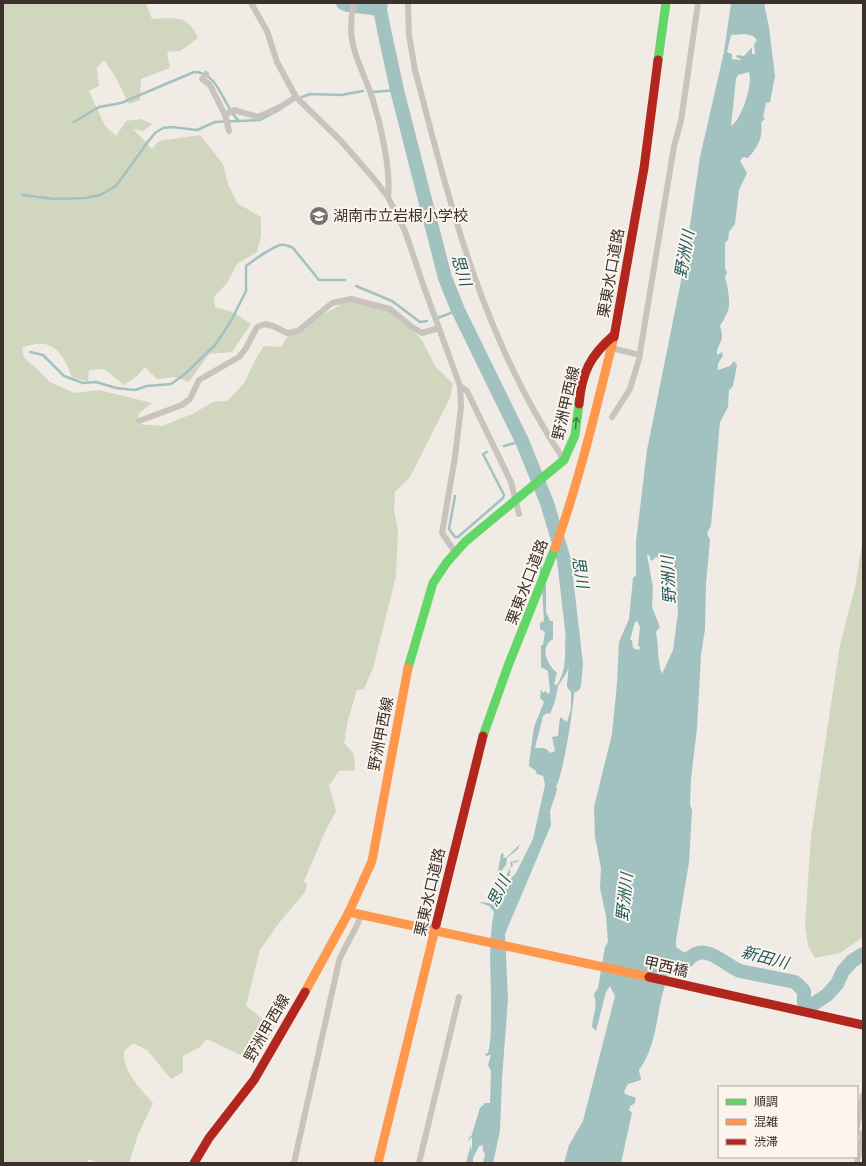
<svg xmlns="http://www.w3.org/2000/svg" width="866" height="1166" font-family="'Sofia Sans Condensed','Noto Sans JP',sans-serif">
<style>
.green{fill:#d1d6bf}
.water{fill:#a1c2c1;fill-rule:evenodd}
.lines{fill:none;stroke-linecap:round;stroke-linejoin:round}
.stream{stroke:#a1c2c1;stroke-width:2.5}
.river{stroke:#a1c2c1;stroke-width:14}
.street{stroke:#c9c3be;stroke-width:6}
.fast{stroke:#63d668;stroke-width:9}
.slow{stroke:#ff974d;stroke-width:9}
.jam{stroke:#b3261e;stroke-width:9}
.oneway{stroke:#4d7b46}
.labels{text-anchor:middle;stroke-width:4;stroke-linejoin:round;paint-order:stroke}
.poi-label{font-size:15px;fill:#3b302b;stroke:#fbf5ee;text-anchor:start}
.street-label{font-size:15px;fill:#3b302b;stroke:#fbf5ee}
.water-label{font-size:16px;font-style:italic;fill:#1f5a5e;stroke:#fbf5ee}
</style>
<rect width="100%" height="100%" fill="#f0ebe5"/>
<g class="green">
<path d="M3,3h143l6,16c23,-1 36,-5 46,19l-18,13 -13,1 3,16 -29,11 -1,21 -11,4 -14,-28 -11,-16 -7,8 2,18 -10,5 16,35 11,10 10,-15 15,-2 11,5 -9,7 -10,-2 19,20 7,-8 41,-6 23,29 5,20 9,19 24,14v19l-4,16 -20,12 -10,19 -13,14 1,10 20,6 16,11 -19,28 -23,2 -20,28 -13,-5 -19,2 -12,-12 -8,9 -13,9 -20,-16 -15,1 -1,12 -16,-5c-10,-26 -21,-41 -50,-29l2,9 26,25 24,11 25,-3 53,13 -13,10 -2,11 25,2 30,-12 21,-12 14,-1 18,-19 10,-22 9,-14 17,1 8,-13 63,-36 23,5 26,15 21,22 13,26 18,18 -3,14 -40,79 -15,15 -1,19 4,20 -2,45 -23,92 -9,21 -7,1 -9,30 -4,23 10,11 1,16 -16,1 -10,15 7,25 -10,19 -22,51 3,4 -2,7 -26,31 -19,27 -14,56 28,22 -21,33 -46,-22 -7,8 -17,9v16l-12,7 -24,-29 -14,-7 -9,8c-2,20 17,38 29,52l-15,32 -9,28h-32l-8,-4 -3,4h-83z"/>
<path d="M863,538v399l-23,16 -25,5 -7,-12 -3,-21 6,-89 29,-191 15,-58z"/>
</g>
<g class="water">
<path d="M731,3h33l5,24 6,49 -5,26 -4,1 -3,14 2,1 -4,5c2,15 -3,24 -13,35l-5,-1 -3,4 7,12 -8,17 -4,34 -6,8 -1,8 -3,3v25l2,5 -2,4c2,6 5,22 4,28 0,7 -6,16 -9,21 6,17 -4,18 -3,29l5,-3 1,4c-4,5 -6,8 -5,14l12,-4 4,-5 3,4 -4,21 -4,4 -1,17 -8,15 -9,104 -4,7 3,7 -4,43 -1,46 -4,26 -4,73 -6,51 -1,25 2,7 -3,51 -13,79v10l6,5 15,-9 2,2 -14,9 -5,-1 -10,-9 -3,2 6,13c-3,9 -7,19 -10,29 -7,27 -7,55 -24,78l2,10 -13,4 -4,8 1,2 11,4 -2,6 -4,2 -1,4 3,3 -11,50h-57l5,-18 14,-24 32,-125 -5,-10 -4,6 -10,39 -4,-4c1,-14 6,-18 2,-33l4,-6 7,-41 3,-5 -2,-26 -6,-28 1,-20 -6,-31 -1,-30 18,-73 5,-51 2,-41 10,-23 4,-41 3,-3v-33l11,-92 37,-184 16,-109 24,-105zM745,34l8,2 4,4 -3,5 1,9h-3v-7l-8,9 -7,-1 -1,2 5,2 -1,1 -8,-1v-5l-5,-2 4,-17zM749,72c4,12 -7,47 -18,54l5,-47 2,-4zM647,555l3,1v3l2,2 4,-4 6,2 1,3 5,-2 6,6 4,46 -5,38 -11,24c-5,-13 -3,-28 -6,-42l4,-5 -8,-20 1,-20zM637,621l3,6 -2,19 2,1 -1,3 -6,-2 -1,-8h-2l5,-18z"/>
<path d="M535,539l11,47v26l4,9h3v18c-14,9 -6,25 4,34l-3,11 3,1c10,-16 8,-30 8,-49l2,8 4,-5 -2,9 4,6 -6,18 -9,14 -3,15 -5,13 -3,-1 -4,3 -8,32c7,0 11,-1 15,5l5,-2 -3,-14 6,-1 2,-19 7,5 4,-13v-29l4,-5 -1,-8c6,8 -11,112 -18,119l1,4 -7,21 1,14 -46,109 3,65 -6,80 -2,52 -7,32h-10l2,-9 -2,-3v-6l-4,1 -6,12v5h-7l5,-19v6l1,-2v-11l-4,4 2,-5 1,1 9,-29 5,-5h5l1,-32 -3,-6 3,-10 -5,1 -1,-2 3,-1c3,-12 3,-24 3,-37 1,-35 -4,-69 3,-104l-5,-6 -11,-4 11,1 3,2 5,-25 -1,12 3,1 2,-11 -4,-5 4,-23 3,-1 -1,4 3,1 14,-14 -2,5 -11,9 -1,7 -7,9 1,3h3l-1,3h2l7,-14 -1,-4 10,-2 -5,3 -3,-1 1,4 -3,2v7l-3,2 3,2 -7,4 2,2 11,-12 17,-34 12,-54 -2,-9 -6,-2 -2,-4 -6,-4v-3l5,-36 10,-25 -4,-4 1,-9 2,4 2,-2 3,3 2,-2 -2,-21 -7,-4v-22h2l2,-13 -5,-3v-6l4,-2 -2,-32z"/>
</g>
<g class="lines">
<g class="stream">
<path d="M373,92l24,-2"/>
<path d="M302,97l8,-3 31,1 22,-4"/>
<path d="M74,122l25,-15 22,-4 73,-31c25,0 29,34 44,48"/>
<path d="M22,195l32,4 31,-1 15,-3 16,-9 31,-43 8,-10 8,-5 8,-1 26,3 18,-8 45,-2 21,-11"/>
<path d="M356,286l36,15 28,21 7,-1"/>
<path d="M438,318l20,-8"/>
<path d="M30,352l13,3 21,21 19,7 13,-1 20,6 19,2 12,-4 24,-2 14,-10 31,-30 16,-25 14,-28v-25c8,-6 25,-18 34,-21 5,-1 9,1 13,3l26,32h26"/>
<path d="M504,446l18,-5"/>
<path d="M455,496l-6,33 6,8h3l45,-39 1,-3 -21,-41 4,-2"/>
</g>
<g class="river">
<path d="M343,3l5,2 32,4"/>
<path d="M381,3l-1,6 4,21 13,60 48,188 13,32 64,131 25,62 17,57 12,104 -2,21"/>
<path d="M652,944l6,-2c9,6 19,17 29,19 17,-21 36,3 53,10l55,11 9,9v11l8,3 15,-10 10,-11 6,-13 9,-10 11,-7"/>
</g>
<g class="street">
<path d="M251,3l16,28 10,31 19,35 45,44 34,39 13,17 17,34 19,56 36,99 1,21 -6,50 -13,76 13,19"/>
<path d="M354,3c-10,42 7,60 19,97 8,26 18,70 15,97"/>
<path d="M408,3l1,32 6,35c36,138 68,269 149,390"/>
<path d="M206,74l-4,5 8,6 15,30 9,-5 24,7 22,-10 16,-10"/>
<path d="M225,115l4,16"/>
<path d="M611,348l29,7"/>
<path d="M460,386l7,5 44,91 8,32"/>
<path d="M612,417l18,-28 9,-30 35,-213 7,-25 17,-118"/>
<path d="M139,421l43,-16 8,-6 9,-19 40,-23 7,-9 11,-21 8,-3 8,2 14,7 11,-2 34,-28 19,-4 39,10 22,18 10,6 17,-5"/>
<path d="M857,1127l6,-32"/>
<path d="M857,1132l6,2 -6,29"/>
<path d="M294,1163l45,-202c6,-16 17,-30 22,-46"/>
<path d="M419,1163l40,-166"/>
</g>
<g class="fast">
<path d="M658,60l8,-57"/>
<path d="M408,668l25,-85 14,-21 18,-20 99,-82 11,-25 4,-31"/>
<path d="M483,736l25,-70 47,-118"/>
</g>
<g class="slow">
<path d="M555,548c25,-69 41,-140 59,-211"/>
<path d="M349,912l300,65"/>
<path d="M305,992l44,-80 23,-51 36,-193"/>
<path d="M378,1163l58,-238"/>
</g>
<g class="jam">
<path d="M614,337l30,-169 14,-108"/>
<path d="M579,404c3,-32 11,-48 35,-69"/>
<path d="M436,925l47,-189"/>
<path d="M649,977l214,48"/>
<path d="M194,1163l15,-25 45,-58 51,-88"/>
</g>
</g>
<defs><path id="oneway-shaft" d="M-6 0H5M1.5-3L5.5 0L1.5 3" fill="none" stroke-width="1.6" stroke-linecap="round" stroke-linejoin="round"/></defs>
<use class="oneway" href="#oneway-shaft" transform="translate(576 423) rotate(-84)"/>
<defs>
<symbol id="school-disc" viewBox="-11 -11 22 22"><circle r="9.5" fill="#7a716c" stroke="#fbf5ee"/><path d="M0-5L7-2L0 1L-7-2ZM-4 1L0 2.5L4 1V4Q0 6-4 4Z" fill="#fff"/></symbol>
</defs>
<g fill-rule="evenodd">
<use href="#school-disc" x="308" y="205" width="22" height="22"/>
</g>
<g class="labels">
<g class="poi-label">
<text x="333" y="221">湖南市立岩根小学校</text>
</g>
<g class="street-label">
<text transform="translate(611 273) rotate(-80)" y="5">栗東水口道路</text>
<text transform="translate(566 403) rotate(-77)" y="5">野洲甲西線</text>
<text transform="translate(527 582) rotate(-69)" y="5">栗東水口道路</text>
<text transform="translate(381 734) rotate(-79)" y="5">野洲甲西線</text>
<text transform="translate(430 892) rotate(-77)" y="5">栗東水口道路</text>
<text transform="translate(666 967) rotate(13)" y="5">甲西橋</text>
<text transform="translate(267 1028) rotate(-60)" y="5">野洲甲西線</text>
</g>
<g class="water-label">
<text transform="translate(684 254) rotate(-80)" y="6">野洲川</text>
<text transform="translate(462 270) rotate(73)" y="6">思川</text>
<text transform="translate(581 572) rotate(81)" y="6">思川</text>
<text transform="translate(668 580) rotate(-93)" y="6">野洲川</text>
<text transform="translate(498 891) rotate(-64)" y="6">思川</text>
<text transform="translate(624 897) rotate(-84)" y="6">野洲川</text>
<text transform="translate(765 957) rotate(15)" y="6">新田川</text>
</g>
</g>
<rect width="866" height="1166" fill="none" stroke="#3b302b" stroke-width="8"/>
<rect x="718" y="1086" width="140" height="72" fill="#fbf5ee" stroke="#aea6a0"/>
<rect x="726" y="1099" width="20" height="6" fill="#63d668" stroke="#aea6a0"/>
<text x="754" y="1106" font-size="12" fill="#3b302b">順調</text>
<rect x="726" y="1119" width="20" height="6" fill="#ff974d" stroke="#aea6a0"/>
<text x="754" y="1126" font-size="12" fill="#3b302b">混雑</text>
<rect x="726" y="1139" width="20" height="6" fill="#b3261e" stroke="#aea6a0"/>
<text x="754" y="1146" font-size="12" fill="#3b302b">渋滞</text>
</svg>
